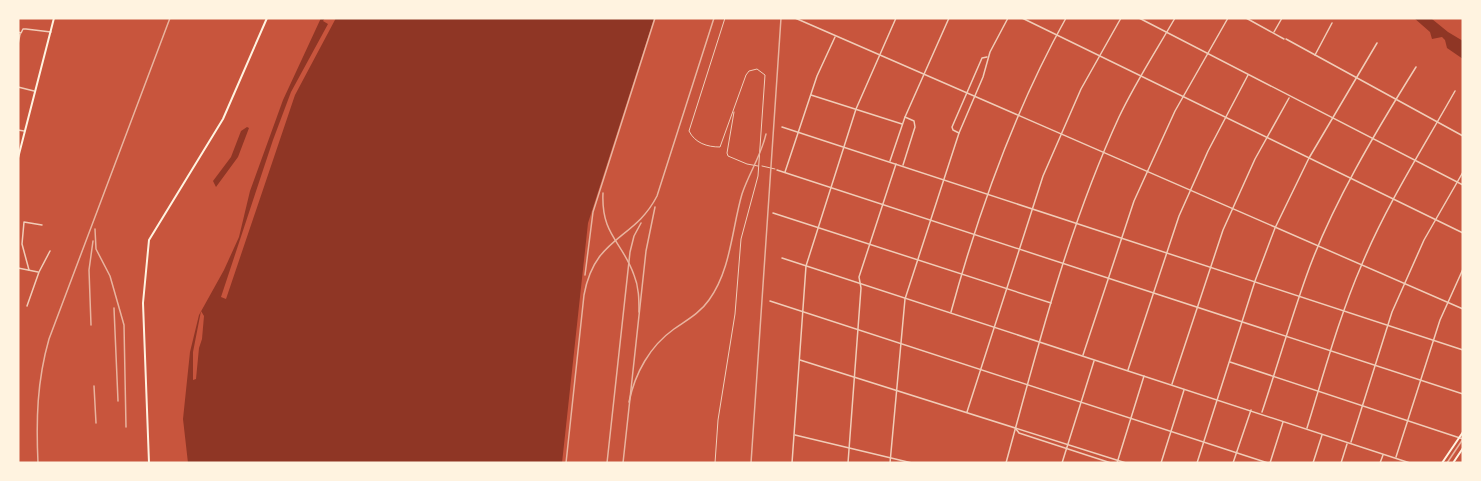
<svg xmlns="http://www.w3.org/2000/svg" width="1481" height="481" font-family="Raleway,sans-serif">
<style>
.water{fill:#8f3625}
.pier{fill:#c8553d}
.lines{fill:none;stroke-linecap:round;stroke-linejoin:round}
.service{stroke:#f1ccb7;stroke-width:1}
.minor{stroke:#f1ccb7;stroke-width:1.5}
.tertiary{stroke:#f1ccb7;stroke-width:1.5}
.secondary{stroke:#fff3e0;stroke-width:2}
.tram{stroke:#e9b49f;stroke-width:1.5}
.rail{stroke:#e9b49f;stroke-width:1.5}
</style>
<rect width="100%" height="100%" fill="#c8553d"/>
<g class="water">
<path d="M321,18h333l-66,205 -26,240h-374l-5,-44 7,-67 9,-37 25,-45 15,-33 11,-46 33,-91z"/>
<path d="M1414,18l18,1 16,13 15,9v18l-16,-11 -2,-8 -3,-3 -10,2 -2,-7z"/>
<path d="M247,127l2,1 -11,29 -22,30 -3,-6 18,-24 10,-26z"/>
</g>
<g class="pier">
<path d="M325,18h11l-41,77 -69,204 -5,-2 52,-157 18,-48 37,-68 -5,-3z"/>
<path d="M201,311l3,5 -2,23 -3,9 -3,31 -3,1v-28z"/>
</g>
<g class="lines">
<g class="service">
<path d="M734,112l-7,41 1,3 19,8 11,2"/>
<path d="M762,166l13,3"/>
<path d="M715,463l3,-43 17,-106 6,-75 17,-63 7,-101 -8,-6 -8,2 -3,4 -26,72c-13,0 -25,-4 -31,-16l36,-113"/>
</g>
<g class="minor">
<path d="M795,18l668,291"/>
<path d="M1022,18l441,215"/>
<path d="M1139,18l324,167"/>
<path d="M1246,18l38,21"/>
<path d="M18,32l3,1 2,-4h3l25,3"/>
<path d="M1274,32l8,-14"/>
<path d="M1286,39l177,97"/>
<path d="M18,44l2,-10"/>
<path d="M1315,55l17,-32"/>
<path d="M18,87l16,4"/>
<path d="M811,95l91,29"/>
<path d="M782,127l681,223"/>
<path d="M18,130l6,1"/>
<path d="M959,133l-6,-3 -1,-3 30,-69 5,-1"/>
<path d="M890,161l15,-44"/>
<path d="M903,165l12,-38 -1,-6 -9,-4 44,-99"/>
<path d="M777,170l686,224"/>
<path d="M785,172l32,-96 18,-39"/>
<path d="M773,213l278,90"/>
<path d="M782,258l628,205"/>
<path d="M18,268l20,4"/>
<path d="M29,270l-7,-26 2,-22 18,3"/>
<path d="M770,301l498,162"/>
<path d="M27,306l12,-34 11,-21"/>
<path d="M951,312c28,-102 63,-201 115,-294"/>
<path d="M1083,355l51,-154 41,-90 53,-93"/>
<path d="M1230,362l233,77"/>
<path d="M1128,370l51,-154 29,-65 40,-76"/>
<path d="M1172,384l51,-154 32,-71 34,-61"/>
<path d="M967,412l76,-236 38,-87 40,-71"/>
<path d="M1262,412c15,-45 28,-90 44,-135 25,-71 70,-146 110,-210"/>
<path d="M1307,428c17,-55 32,-111 55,-164 25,-60 61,-116 93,-173"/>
<path d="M795,435l117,28"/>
<path d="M1351,442l41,-130 32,-72 39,-68"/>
<path d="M1396,457l44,-137 23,-51"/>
<path d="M848,463l13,-175 -2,-11 37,-113"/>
<path d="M890,463l15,-164 54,-166 24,-56 7,-25 18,-34"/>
<path d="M1062,463l32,-102"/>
<path d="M1117,463l27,-87"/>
<path d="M1161,463l23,-73"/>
<path d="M1197,463l58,-182 20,-53 34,-70 68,-115"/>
<path d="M1233,463l18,-53"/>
<path d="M1270,463l13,-41"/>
<path d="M1313,463l9,-28"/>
<path d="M1341,463l6,-19"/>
<path d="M1380,463l3,-8"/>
</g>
<g class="tertiary">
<path d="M800,360l326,103"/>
<path d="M1016,429l3,4 92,30"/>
<path d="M792,463l14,-197 50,-157 40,-91"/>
<path d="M1006,463c32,-117 62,-235 113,-346 16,-34 37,-66 56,-99"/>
</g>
<g class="secondary">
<path d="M18,158l36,-140"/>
<path d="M149,463l-6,-160 6,-63 74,-121 44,-101"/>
<path d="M1442,463l21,-31"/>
<path d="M1453,463l10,-15"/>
</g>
<path class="tram" d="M1447,463l16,-24"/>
<g class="rail">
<path d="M603,193c-2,42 19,48 31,82 5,12 5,25 5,37"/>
<path d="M95,229l1,20 14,27 14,49 2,102"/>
<path d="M585,275l8,-63 62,-194"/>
<path d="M114,308l4,93"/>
<path d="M91,325l-2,-55 4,-29"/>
<path d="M94,386l2,37"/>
<path d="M629,402c6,-29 21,-56 45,-73 13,-9 26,-16 35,-29 22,-30 23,-72 33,-106 7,-21 19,-38 24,-60"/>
<path d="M38,463c-2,-43 -1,-82 11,-124l121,-321"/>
<path d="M566,463l18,-168c11,-60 50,-54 73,-99l57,-178"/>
<path d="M607,463l23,-211 4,-16 7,-13"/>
<path d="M623,463l23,-212 9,-44"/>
<path d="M751,463l30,-445"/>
</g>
</g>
<rect width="1481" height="481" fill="none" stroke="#fff3e0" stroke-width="39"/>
</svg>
